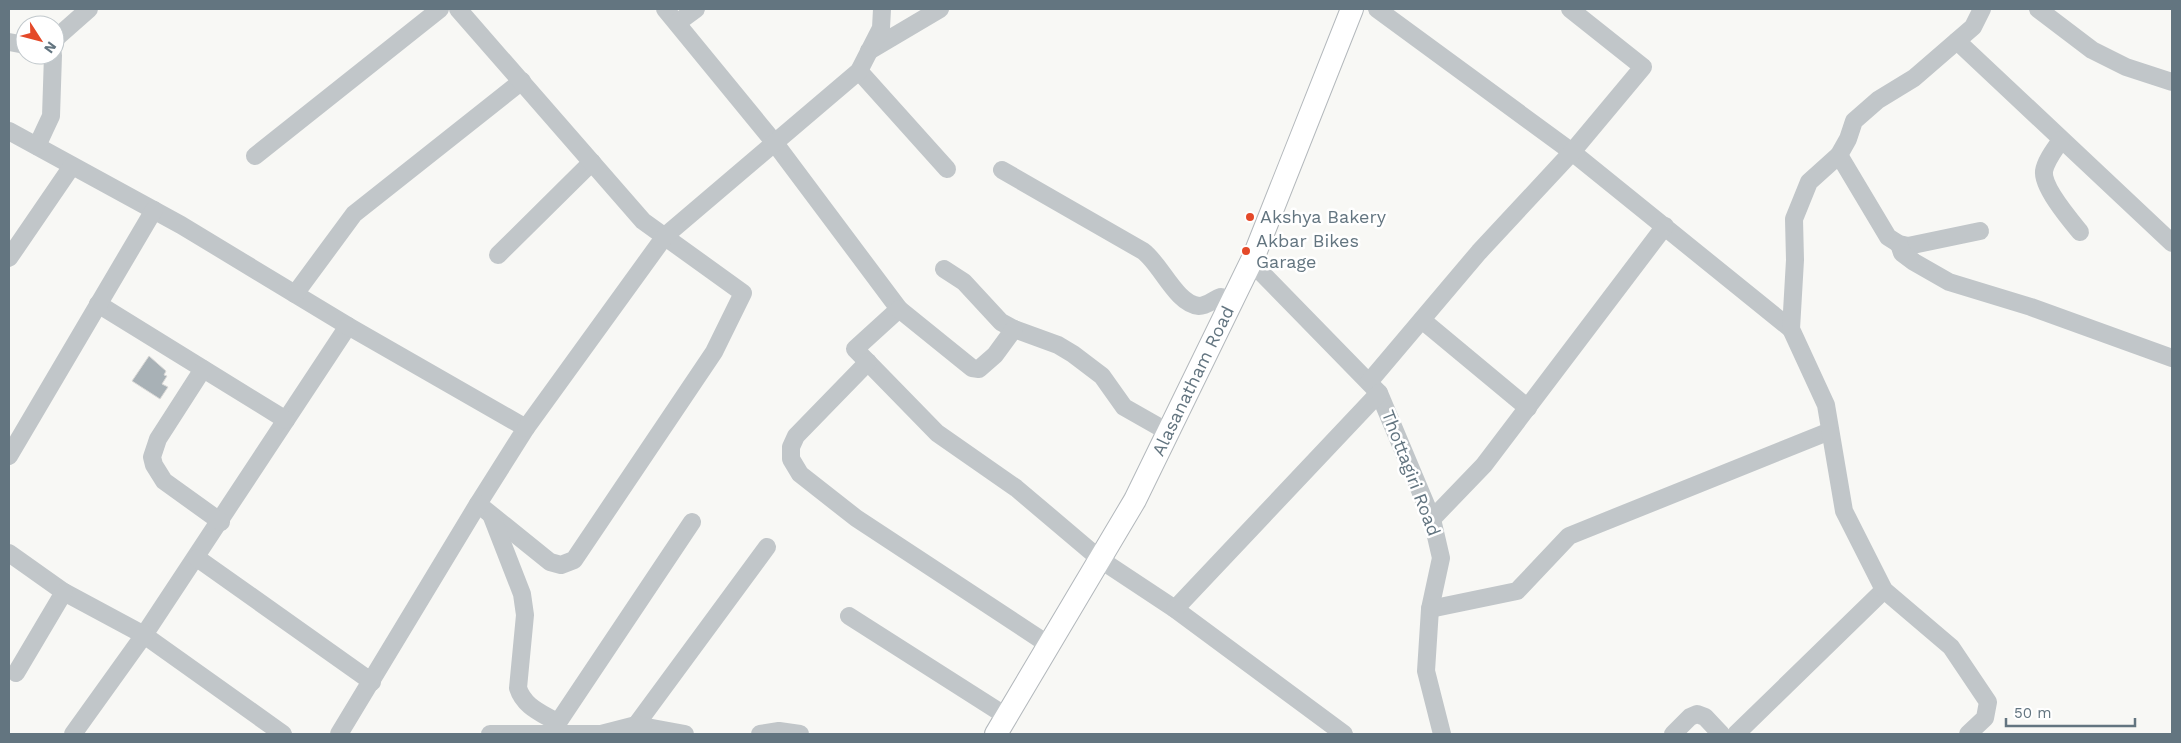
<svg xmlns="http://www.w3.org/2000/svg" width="2181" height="743" font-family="'Work Sans',sans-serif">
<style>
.building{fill:#a8b1b6;stroke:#dad9d7}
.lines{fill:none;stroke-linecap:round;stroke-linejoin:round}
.major-casing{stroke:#b3b8bc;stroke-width:24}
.minor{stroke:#c1c6c9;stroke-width:18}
.major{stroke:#fff;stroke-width:22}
.poi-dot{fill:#e44929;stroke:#fff;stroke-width:2}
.labels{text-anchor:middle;stroke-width:5;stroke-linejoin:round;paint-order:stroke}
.poi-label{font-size:18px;fill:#637580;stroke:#fff;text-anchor:start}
.street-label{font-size:18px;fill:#637580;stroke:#fff}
</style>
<rect width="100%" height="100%" fill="#f8f8f5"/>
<path class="building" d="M149,356l17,15 -2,4 3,1 -5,8 6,3 -8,12 -28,-18z"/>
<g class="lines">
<defs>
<path id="major" d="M996,734l139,-234 119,-244 98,-247"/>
</defs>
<use href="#major" class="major-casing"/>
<g class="minor">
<path d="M665,9l109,133 125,167 -44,40 82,84 79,55 85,72 74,49 169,125"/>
<path d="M1377,9l195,143 219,177"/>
<path d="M2038,9l54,41 34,17 46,15"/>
<path d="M677,23l19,-14"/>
<path d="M55,39l34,-30"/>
<path d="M1957,41l215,202"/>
<path d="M9,42l16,3"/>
<path d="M869,51l71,-42"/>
<path d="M859,71l88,98"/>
<path d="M9,131l172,94 167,101 -204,309 139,99"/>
<path d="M2061,140c-6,9 -15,20 -17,31 -2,16 27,50 36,61"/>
<path d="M37,146l14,-30 2,-61"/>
<path d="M1839,155l49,82 11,7 9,2 72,-15"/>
<path d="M255,156l185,-147"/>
<path d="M1002,170l141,81c18,13 33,53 56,55 8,0 15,-7 22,-9l11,4"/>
<path d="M1899,244l3,9 12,9 35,20 82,25 141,51"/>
<path d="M498,255l94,-93"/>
<path d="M9,258l63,-92"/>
<path d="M1251,262l128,131 53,126 9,39 -11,51 -4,62 16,63"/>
<path d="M944,269l20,13 37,40 13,7 44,16 15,9 29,22 22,31 44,25"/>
<path d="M295,294l59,-80 168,-133"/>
<path d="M98,304l188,116"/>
<path d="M899,309l73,59 7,1 16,-14 19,-26"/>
<path d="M1422,320l106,88"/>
<path d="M348,326l178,102 -48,76 72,58 11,3 13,-5 140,-208 29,-59 -100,-72 -185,-212"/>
<path d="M868,362l-72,74 -5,11v12l9,15 56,44 193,127"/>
<path d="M203,369l-45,70 -6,18 2,8 10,16 57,41"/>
<path d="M1369,382l110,-130 93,-100 71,-85 -73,-58"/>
<path d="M526,428l139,-192 194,-165 22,-43 1,-19"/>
<path d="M9,456l145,-246"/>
<path d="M492,517l30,77 3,21 -7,73c6,19 24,25 40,35"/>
<path d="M1432,519l52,-54 181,-239"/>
<path d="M9,553l55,39 80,43 -71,99"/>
<path d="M197,558l175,124"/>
<path d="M1175,609l204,-216"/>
<path d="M1430,609l87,-18 52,-55 261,-105"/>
<path d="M849,616l157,100"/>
<path d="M16,673l48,-81"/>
<path d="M636,725l131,-178"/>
<path d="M551,733l141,-211"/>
<path d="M339,734l139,-230"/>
<path d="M490,734h111l35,-9 49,9"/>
<path d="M760,734l19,-3 21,3"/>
<path d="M1673,734l17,-17 7,-3 8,3 16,17"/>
<path d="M1736,734l148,-144"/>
<path d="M1968,734l17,-16 3,-16 -37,-55 -67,-57 -40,-79 -18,-106 -35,-76 4,-69 -1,-41 15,-37 30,-27 9,-16 6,-18 24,-21 36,-22 59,-51 9,-18"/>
</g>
<use href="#major" class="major"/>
</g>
<g class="poi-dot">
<circle cx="1250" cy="217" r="5"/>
<circle cx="1246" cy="251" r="5"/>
</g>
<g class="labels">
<g class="poi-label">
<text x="1260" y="223">Akshya Bakery</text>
<text x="1256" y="247">Akbar Bikes<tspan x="1256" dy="21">Garage</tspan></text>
</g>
<g class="street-label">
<text transform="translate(1193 381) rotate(-64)" y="6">Alasanatham Road</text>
<text transform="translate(1411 473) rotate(69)" y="6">Thottagiri Road</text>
</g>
</g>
<rect width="2181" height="743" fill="none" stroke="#637580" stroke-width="20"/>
<g transform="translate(40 40) rotate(126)"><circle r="24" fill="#ffffff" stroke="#c1c8cc"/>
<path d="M0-4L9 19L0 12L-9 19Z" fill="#e44929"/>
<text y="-8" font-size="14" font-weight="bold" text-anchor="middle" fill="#637580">N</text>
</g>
<path d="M2006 718v8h129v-8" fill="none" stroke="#637580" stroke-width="2.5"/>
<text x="2014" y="718" font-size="15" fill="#637580" stroke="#ffffff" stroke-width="4" paint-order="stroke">50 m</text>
</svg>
